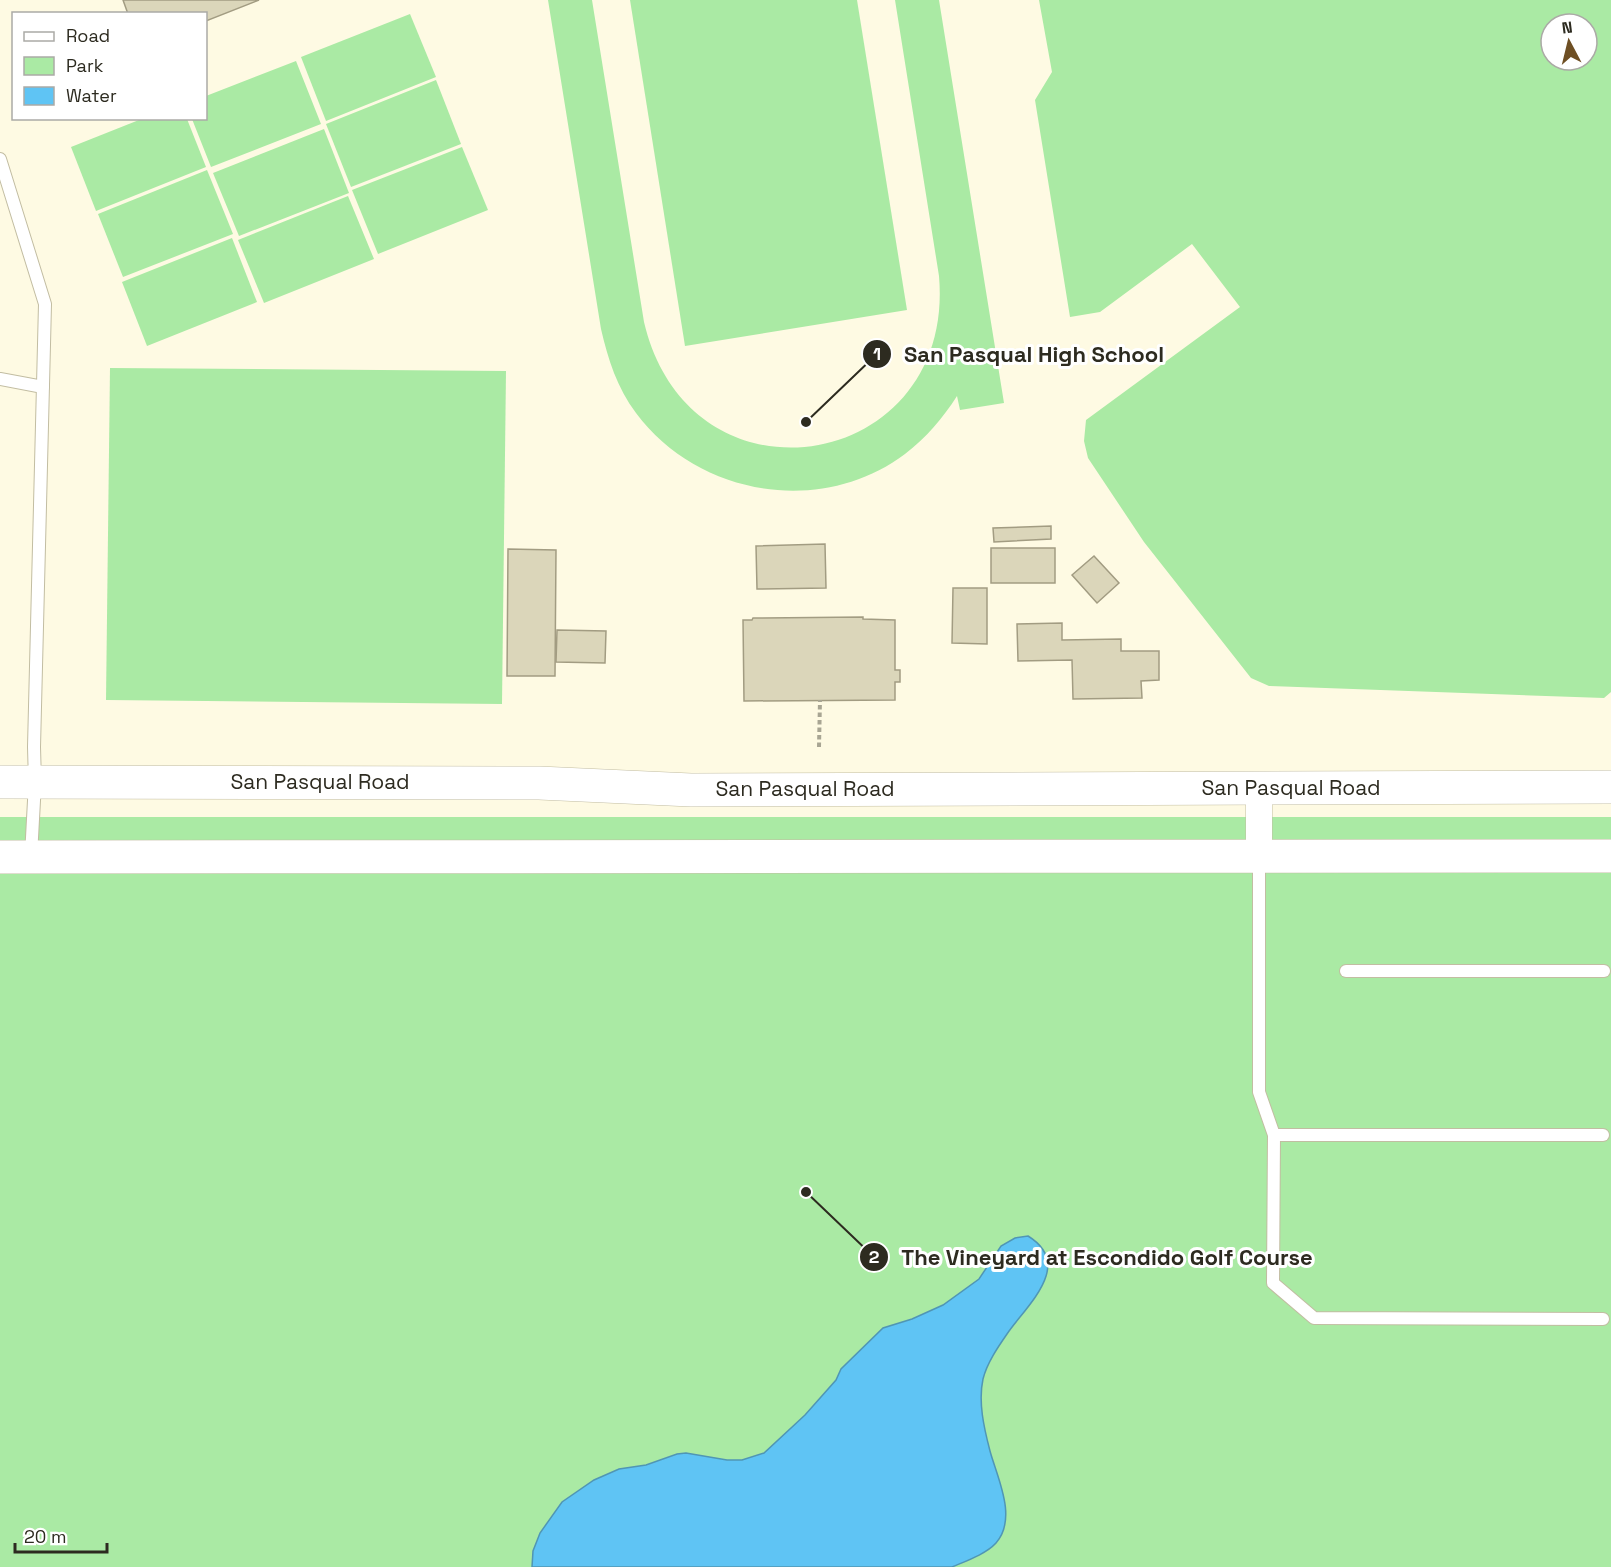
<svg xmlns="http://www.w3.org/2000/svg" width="1611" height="1567" font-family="'Space Grotesk',sans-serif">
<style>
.green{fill:#aaeaa4;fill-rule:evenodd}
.water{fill:#5fc4f4;stroke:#5096b4;stroke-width:1.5}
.building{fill:#dbd6ba;stroke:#a29c82;stroke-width:1.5}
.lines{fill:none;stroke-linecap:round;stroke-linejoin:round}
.lane-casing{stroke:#c2bda2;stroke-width:14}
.street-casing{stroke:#c2bda2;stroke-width:27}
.secondary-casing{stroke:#c2bda2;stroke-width:34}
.path{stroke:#a8a593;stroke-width:4;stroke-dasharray:4.5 3;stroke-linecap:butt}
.lane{stroke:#fff;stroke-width:12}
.street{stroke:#fff;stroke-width:26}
.secondary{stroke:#fff;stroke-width:33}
.labels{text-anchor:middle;stroke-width:6;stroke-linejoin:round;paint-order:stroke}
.street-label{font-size:21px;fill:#2d2b20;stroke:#fff}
.leader{fill:none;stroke:#2d2b20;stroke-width:2}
.callout-dot{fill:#2d2b20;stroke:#fff;stroke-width:2}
.mark-label{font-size:18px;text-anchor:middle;font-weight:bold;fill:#fff}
.callout-label{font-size:22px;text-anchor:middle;font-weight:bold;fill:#2d2b20;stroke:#fff;stroke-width:6;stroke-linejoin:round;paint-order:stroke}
</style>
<rect width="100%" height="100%" fill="#fefae3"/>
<g class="green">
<path d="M548,0h44l52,322c46,195 312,150 295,-46l-44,-276h44l65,403 -44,7 -3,-14c-14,22 -31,42 -52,58 -84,63 -207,42 -269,-41 -19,-25 -28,-54 -35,-84z"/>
<path d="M630,0h227l50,310 -222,36z"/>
<path d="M1039,0h572v692l-7,6 -335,-12 -18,-8 -107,-136 -56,-84 -4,-17 2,-21 154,-113 -48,-63 -92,68 -30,5 -35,-217 17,-28zM1551,24h36v36h-36z"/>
<path d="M410,14l26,63 -110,44 -25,-64z"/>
<path d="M296,61l25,63 -110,43 -19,-48 14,-1v-22z"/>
<path d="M436,80l25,64 -110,43 -25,-63z"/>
<path d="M144,118l43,1 19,48 -110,44 -25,-64z"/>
<path d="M324,129l25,64 -110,43 -26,-63z"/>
<path d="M462,147l26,63 -110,44 -26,-64z"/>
<path d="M207,170l26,64 -110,43 -25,-63z"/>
<path d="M348,196l26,63 -110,44 -26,-63z"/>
<path d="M232,238l25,64 -110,44 -25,-64z"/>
<path d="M110,368l396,3 -4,333 -396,-4z"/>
<rect x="0" y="817" width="1611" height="750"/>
</g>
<path class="water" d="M1028,1236c47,29 -2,70 -21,98 -9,13 -20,29 -24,45 -5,23 1,49 7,72 7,26 28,67 6,92 -10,11 -30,18 -44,24h-420l1,-16 7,-18 22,-31 32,-22 25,-11 27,-4 31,-11 9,-1 41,7h15l22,-7 41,-38 31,-35 5,-11 42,-41 29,-9 31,-14 36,-26 22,-33 14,-8z"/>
<g class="building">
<path d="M123,0h136l-53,21v-7h-78z"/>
<path d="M1051,526v13l-57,3 -1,-14z"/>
<path d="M825,544l1,44 -69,1 -1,-43z"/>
<rect x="991" y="548" width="64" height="35"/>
<path d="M508,549l48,1 -1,126h-48z"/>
<path d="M1094,556l25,27 -22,20 -25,-28z"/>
<path d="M953,588h34v56l-35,-1z"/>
<path d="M863,617v2l32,1v50h5v12h-5v18l-151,1 -1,-81h9l1,-2z"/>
<path d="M1062,623v17l59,-1v12h38v29l-18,1 1,17 -69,1 -1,-39 -54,1 -1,-37z"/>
<path d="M557,630l49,1 -1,32 -49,-1z"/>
</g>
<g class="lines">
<defs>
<g id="lane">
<path d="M0,159l45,145 -11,443 1,35 -4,74"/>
<path d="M0,379l43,8"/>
<path d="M1259,858v234l15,43 -1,148 41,35 289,1"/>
<path d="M1346,971h258"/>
<path d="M1274,1135h329"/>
</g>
<path id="street" d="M1259,856v-68"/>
<g id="secondary">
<path d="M0,782l539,1 152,7 920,-3"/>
<path d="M0,857l1611,-1"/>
</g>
</defs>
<use href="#lane" class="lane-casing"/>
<use href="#street" class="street-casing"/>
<use href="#secondary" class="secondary-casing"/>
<path class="path" d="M819,747l1,-47"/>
<use href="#lane" class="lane"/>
<use href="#street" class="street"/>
<use href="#secondary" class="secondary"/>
</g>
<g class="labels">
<g class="street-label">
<text x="320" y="789">San Pasqual Road</text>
<text x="1291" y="795">San Pasqual Road</text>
<text x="805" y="796">San Pasqual Road</text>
</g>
</g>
<path class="leader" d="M806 422L877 354M806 1192L874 1257"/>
<g class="callout-dot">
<circle cx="806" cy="422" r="6"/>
<circle cx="806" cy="1192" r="6"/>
<circle cx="877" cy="354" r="15"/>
<circle cx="874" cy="1257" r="15"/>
</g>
<g class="mark-label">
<text x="877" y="360">1</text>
<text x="874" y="1263">2</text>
</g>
<g class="callout-label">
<text x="1034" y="362">San Pasqual High School</text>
<text x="1107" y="1265">The Vineyard at Escondido Golf Course</text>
</g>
<rect x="12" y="12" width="195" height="108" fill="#ffffff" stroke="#abaaa6" stroke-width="1.5"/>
<rect x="24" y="32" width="30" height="9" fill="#ffffff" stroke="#abaaa6" stroke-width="1.5"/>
<text x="66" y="42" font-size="18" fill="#2d2b20">Road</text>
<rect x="24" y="57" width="30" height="18" fill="#aaeaa4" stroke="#abaaa6" stroke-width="1.5"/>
<text x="66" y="72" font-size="18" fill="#2d2b20">Park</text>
<rect x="24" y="87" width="30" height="18" fill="#5fc4f4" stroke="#abaaa6" stroke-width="1.5"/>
<text x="66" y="102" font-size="18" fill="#2d2b20">Water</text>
<g transform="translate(1569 42) rotate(353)"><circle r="28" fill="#ffffff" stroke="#abaaa6" stroke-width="1.5"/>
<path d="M0-4.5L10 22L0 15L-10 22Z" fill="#6e4f24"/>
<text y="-9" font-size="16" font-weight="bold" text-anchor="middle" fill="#2d2b20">N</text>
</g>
<path d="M15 1543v9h92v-9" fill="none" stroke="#2d2b20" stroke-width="3"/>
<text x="24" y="1543" font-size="18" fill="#2d2b20" stroke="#ffffff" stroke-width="4.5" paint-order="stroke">20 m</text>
</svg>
